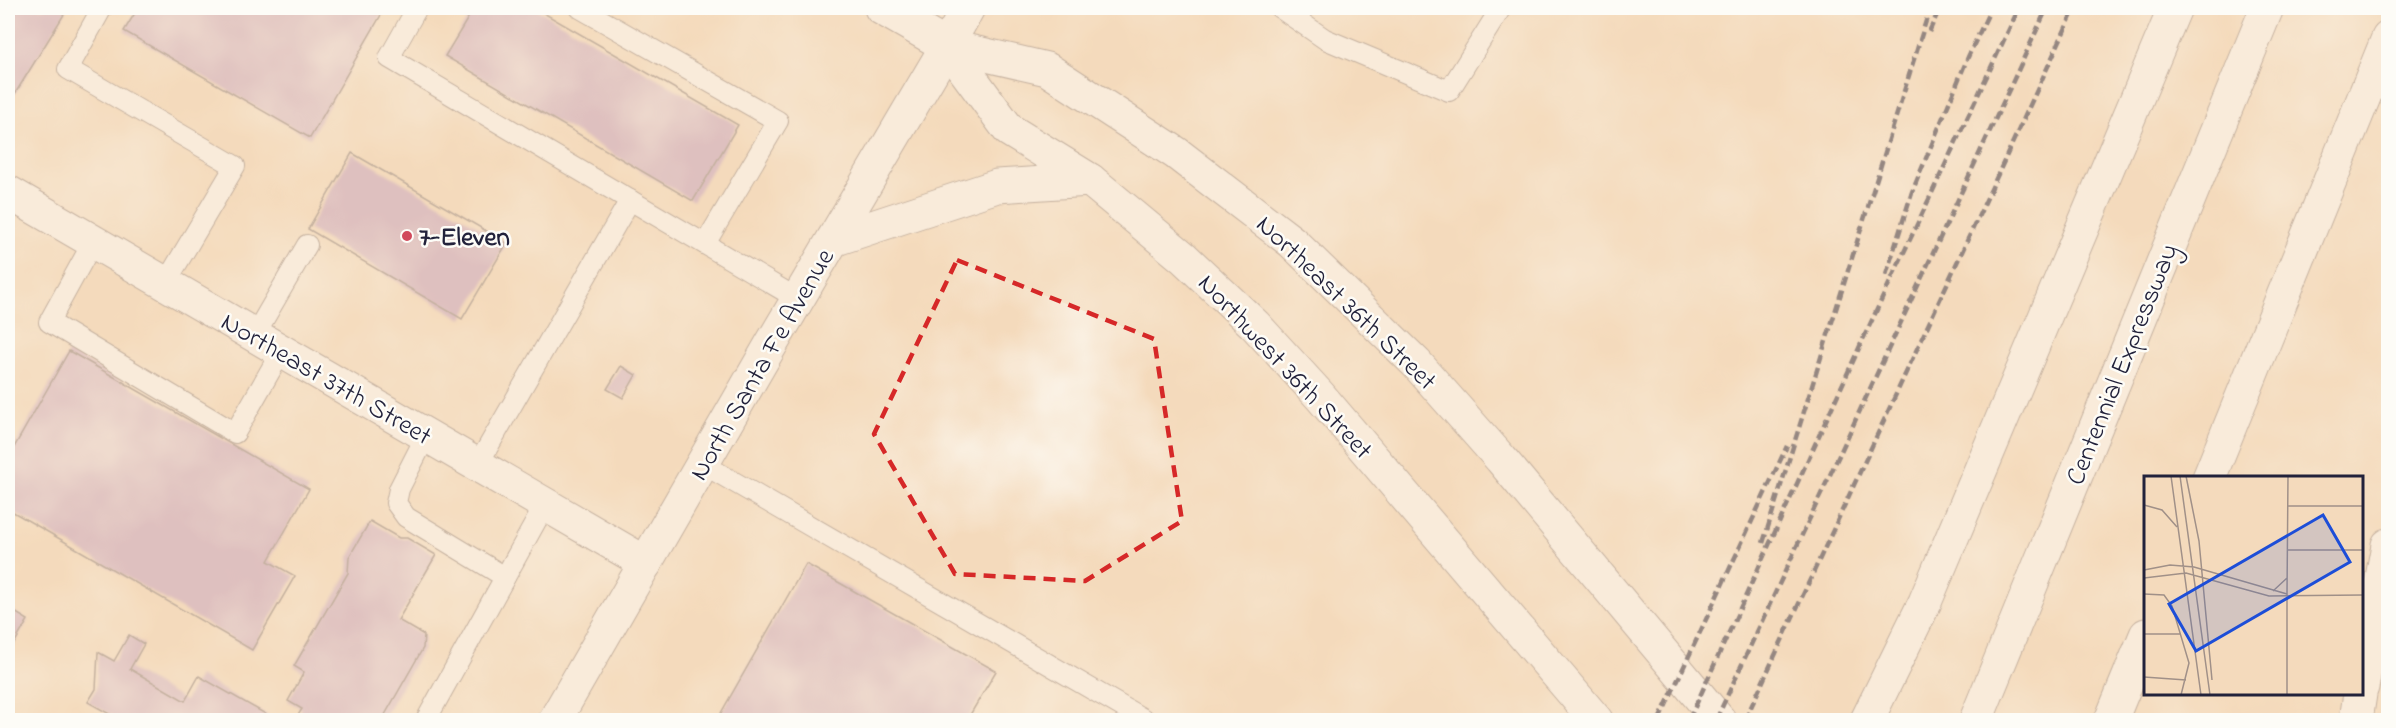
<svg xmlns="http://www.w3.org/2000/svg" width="2396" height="728" font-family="'Indie Flower',sans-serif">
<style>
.building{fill:#c4a0c3}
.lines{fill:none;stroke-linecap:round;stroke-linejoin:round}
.service-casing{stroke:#8b7e7c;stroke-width:22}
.minor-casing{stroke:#8b7e7c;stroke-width:35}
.tertiary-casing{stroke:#8b7e7c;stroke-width:35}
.secondary-casing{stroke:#8b7e7c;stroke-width:35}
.motorway-casing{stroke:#8b7e7c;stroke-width:35}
.service{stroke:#fff;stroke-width:20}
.minor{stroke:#fff;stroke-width:33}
.tertiary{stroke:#fff;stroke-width:33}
.secondary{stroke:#fff;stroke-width:33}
.motorway{stroke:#fff;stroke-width:33}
.rail{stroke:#22223b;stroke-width:4.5;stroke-dasharray:9 4.5;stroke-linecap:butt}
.marked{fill:none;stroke:#d62828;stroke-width:4.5;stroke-dasharray:12 8;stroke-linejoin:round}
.poi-dot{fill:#d1495b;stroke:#fdfcf7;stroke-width:2}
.labels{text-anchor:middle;stroke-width:5;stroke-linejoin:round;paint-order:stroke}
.poi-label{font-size:27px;font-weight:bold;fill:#22223b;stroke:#fdfcf7;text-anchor:start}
.street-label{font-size:27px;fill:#22223b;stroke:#fdfcf7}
.inset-road{fill:none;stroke:#a09088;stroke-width:1.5}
.view{fill:#1d4ed8;fill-opacity:0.15;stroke:#1d4ed8;stroke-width:3}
.inset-edge{fill:none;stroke:#22223b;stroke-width:3}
</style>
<rect width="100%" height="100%" fill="#fdfcf7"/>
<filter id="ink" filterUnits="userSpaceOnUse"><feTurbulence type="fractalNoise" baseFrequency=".0167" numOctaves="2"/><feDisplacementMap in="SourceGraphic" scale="12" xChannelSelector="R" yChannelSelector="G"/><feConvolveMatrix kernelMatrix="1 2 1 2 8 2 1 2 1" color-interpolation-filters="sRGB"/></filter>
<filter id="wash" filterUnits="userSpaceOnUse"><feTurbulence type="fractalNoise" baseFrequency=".008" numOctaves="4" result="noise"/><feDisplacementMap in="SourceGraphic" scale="24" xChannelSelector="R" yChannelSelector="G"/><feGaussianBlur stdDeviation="1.35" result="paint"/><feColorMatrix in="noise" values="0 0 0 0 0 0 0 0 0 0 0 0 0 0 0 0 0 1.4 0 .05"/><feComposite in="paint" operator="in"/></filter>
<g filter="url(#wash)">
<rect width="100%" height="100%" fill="#f4dabc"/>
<g id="blocks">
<g class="building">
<path d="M17,8h51l-60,97v-82z"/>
<path d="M138,8h247l-75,130 -186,-107z"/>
<path d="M474,8h61l203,117 -45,76 -248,-145z"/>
<path d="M352,153l155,90 -45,76 -154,-90z"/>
<path d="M69,351l240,138 -41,72 27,15 -43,74 -244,-141v-51z"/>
<path d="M621,366l15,9 -13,23 -16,-9z"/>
<path d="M370,521l29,17h8l29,17 -38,65 26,15 -1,13 -41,72h-87l7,-11 -14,-8 16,-29 -10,-6 54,-93 1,-16z"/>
<path d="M806,564l190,107 -29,49h-250z"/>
<path d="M8,608l20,12 -20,34z"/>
<path d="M129,635l15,9 -14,25 55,32 14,-25 77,44h-156l-32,-18 8,-13 2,-37 16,9z"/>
</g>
</g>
</g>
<g filter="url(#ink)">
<use href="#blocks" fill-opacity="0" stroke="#8b7e7c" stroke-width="1.5"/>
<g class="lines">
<defs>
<g id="service">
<path d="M102,8l-34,61 167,97 -70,118"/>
<path d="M417,8l-28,50 409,241"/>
<path d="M580,8l198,113 -73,123"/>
<path d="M1280,8l45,31 124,52 52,-83"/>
<path d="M93,242l-44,80 186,111 46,-81"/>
<path d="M254,336l53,-91"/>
<path d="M426,436l-27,53 -3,14 10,14 99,60"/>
<path d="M703,464l442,256"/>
<path d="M477,466l153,-266"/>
<path d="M426,720l119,-215"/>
</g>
<path id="minor" d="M8,192l638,371"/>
<g id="tertiary">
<path d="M947,46l21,-38"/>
<path d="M2362,687l26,-142"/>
<path d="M2356,720l4,-26"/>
</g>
<g id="secondary">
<path d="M881,8l66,38 100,23 129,84 116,89 124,121 85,96 218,261"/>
<path d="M947,46l62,84 81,50 94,78 71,67 65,71 276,324"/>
<path d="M833,240l164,-54 93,-6"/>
<path d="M555,720l217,-377 175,-297"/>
</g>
<g id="motorway">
<path d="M2209,478l179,-440"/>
<path d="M1867,720l58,-118 250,-594"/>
<path d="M1976,720l291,-712"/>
<path d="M2111,720l35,-85"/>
</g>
</defs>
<use href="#service" class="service-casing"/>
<use href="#minor" class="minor-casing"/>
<use href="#tertiary" class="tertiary-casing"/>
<use href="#secondary" class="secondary-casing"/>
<use href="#motorway" class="motorway-casing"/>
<use href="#service" class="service"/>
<use href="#minor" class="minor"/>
<use href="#tertiary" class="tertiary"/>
<use href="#secondary" class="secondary"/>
<use href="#motorway" class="motorway"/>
<g class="rail">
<path d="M1929,32l11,-24"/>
<path d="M1886,275l26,-83 56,-135 23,-49"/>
<path d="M1763,543l167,-535"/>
<path d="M1659,720l128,-274"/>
<path d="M1689,720l176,-385 154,-327"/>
<path d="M1716,720l331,-712"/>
<path d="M1745,720l330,-712"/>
</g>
</g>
</g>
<path d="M0 0H2396V728H0ZM957,260l197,79 28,182 -97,60 -130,-7 -81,-140z" fill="#f4dabc" fill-opacity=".55" fill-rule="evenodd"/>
<path class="marked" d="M957,260l197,79 28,182 -97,60 -130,-7 -81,-140z"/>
<circle class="poi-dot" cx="407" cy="236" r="6"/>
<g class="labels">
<g class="poi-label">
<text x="419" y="245">7-Eleven</text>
</g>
<g class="street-label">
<text transform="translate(1347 302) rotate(44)" y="9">Northeast 36th Street</text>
<text transform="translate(761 364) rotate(-60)" y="9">North Santa Fe Avenue</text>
<text transform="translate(2121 364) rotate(-68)" y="9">Centennial Expressway</text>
<text transform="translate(1286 366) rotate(47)" y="9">Northwest 36th Street</text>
<text transform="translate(327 378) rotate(30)" y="9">Northeast 37th Street</text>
</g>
</g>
<g transform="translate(2144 476)">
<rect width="219" height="219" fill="#f4dabc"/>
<path class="inset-road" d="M27,0l30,219M36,0l30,219M42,0l13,65 13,139M0,29l18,5 15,17M144,30h75M143,74h76M0,94l26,-5 24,2 93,27M0,102l42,-5 83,23 94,-1M129,115l14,-13M0,118l20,1 8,11 17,57 -8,32M143,118l1,-118M0,158h37M0,201l42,3M143,219v-101"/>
<path class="view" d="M179,39l27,47 -154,89 -27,-47z"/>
<rect width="219" height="219" class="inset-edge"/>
</g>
<rect width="2396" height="728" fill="none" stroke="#fdfcf7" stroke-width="30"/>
</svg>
